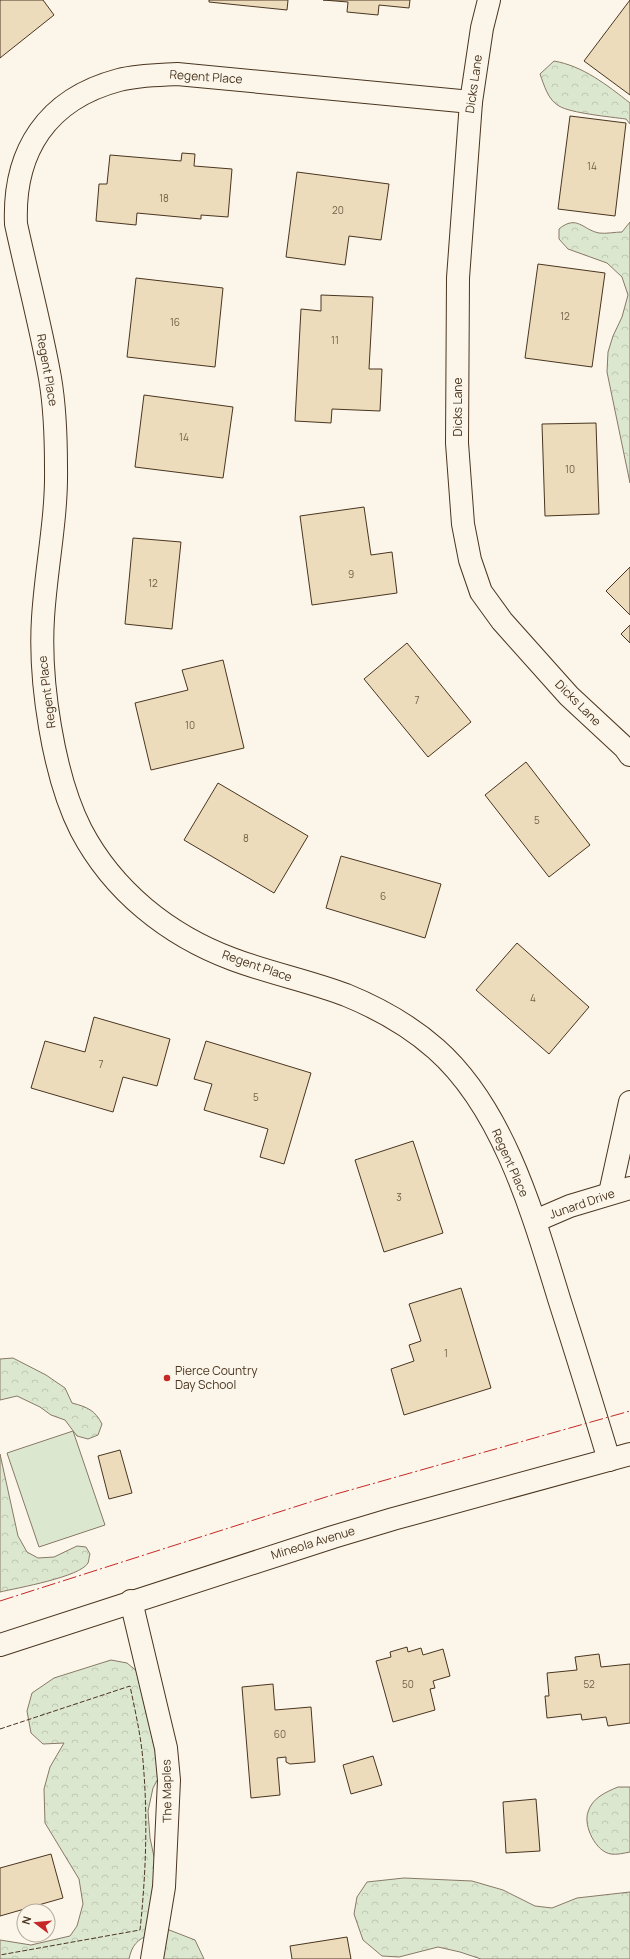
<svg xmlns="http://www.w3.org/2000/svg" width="630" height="1959" font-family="Manrope,sans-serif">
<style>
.grass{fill:#dce7d0;stroke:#887966}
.forest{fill:url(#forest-crowns);stroke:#887966}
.building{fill:#ecdcbc;stroke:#4a3520}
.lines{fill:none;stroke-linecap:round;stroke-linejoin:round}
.minor-casing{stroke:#4a3520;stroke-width:24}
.secondary-casing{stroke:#4a3520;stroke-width:24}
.minor{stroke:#fbf6e9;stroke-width:22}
.secondary{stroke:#fbf6e9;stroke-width:22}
.fence{stroke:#4a3520;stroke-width:1;stroke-dasharray:5 2;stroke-linecap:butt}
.power{stroke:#c62828;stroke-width:1;stroke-dasharray:14 3 2 3;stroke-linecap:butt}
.poi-dot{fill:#c62828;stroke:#fbf6e9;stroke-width:1.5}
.labels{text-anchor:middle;stroke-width:3;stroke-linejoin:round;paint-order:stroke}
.number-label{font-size:10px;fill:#725f47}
.street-label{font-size:12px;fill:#4a3520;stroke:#fbf6e9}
.poi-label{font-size:12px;fill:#4a3520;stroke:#fbf6e9;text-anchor:start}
</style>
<defs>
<pattern id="forest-crowns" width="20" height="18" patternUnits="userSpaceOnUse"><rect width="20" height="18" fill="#dce7d0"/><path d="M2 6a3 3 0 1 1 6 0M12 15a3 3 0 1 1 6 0" fill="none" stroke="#bec7b2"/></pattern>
</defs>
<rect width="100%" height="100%" fill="#fbf6e9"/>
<path class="grass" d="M73,1431l32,94 -66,22 -32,-94z"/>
<g class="forest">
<path d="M554,61c29,5 53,24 76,42v21l-4,-5c-15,-2 -56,-6 -67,-13 -11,-6 -15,-21 -19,-32z"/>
<path d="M630,222v261l-23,-111 1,-20 5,-16 9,-19 6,-22 -6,-18 -15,-14 -39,-14 -9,-10v-10c18,-15 24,1 40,4 7,1 16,-1 23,-1z"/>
<path d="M13,1358l33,17 19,13 7,15c15,4 23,7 30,21l-4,11 -10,4 -11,-3 -12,-16 -14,-5 -11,-8 -23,-11 -17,4v-41z"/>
<path d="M0,1454l18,82 9,16 11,6 16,-1 23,-11 9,1 4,7c-1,2 -1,7 -2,9 -8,14 -71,25 -88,29z"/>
<path d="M111,1660l16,3 23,19 12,89 -9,17 -5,23 2,27 6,28 3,60 36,14 9,19h-51l10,-4 2,-10 -2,-7 -13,-4c-13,6 -18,11 -21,25h-129v-19l31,5 39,-9 7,-10 6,-22 -4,-25 -34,-56 -1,-34 6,-22 14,-24 -21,1 -12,-11 -4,-22 5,-18 22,-15z"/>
<path d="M618,1787h12v65c-6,1 -13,3 -19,2 -15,-2 -28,-28 -23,-42 4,-14 18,-20 30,-25z"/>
<path d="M404,1878l68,3 31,9 32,16 17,2 25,-10 53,-6v67h-149l-21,-7 -22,-5 -39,10 -17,-1 -19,-16 -9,-26 3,-17 10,-15z"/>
</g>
<g class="building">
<path d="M0,0h43l11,15 -54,43z"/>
<path d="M209,0h79l-1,10 -78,-8z"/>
<path d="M323,0h87l-1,8 -30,-3 -1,10 -31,-3 1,-10z"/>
<path d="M630,0v95l-46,-34z"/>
<path d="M570,116l56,7 -11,93 -57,-7z"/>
<path d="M182,153l13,1 -1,12 38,3 -4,48 -27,-2v4l-64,-6 -1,12 -40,-4 3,-37h8l3,-29 71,6z"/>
<path d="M297,172l92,12 -8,56 -32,-4 -4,29 -59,-8z"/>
<path d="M538,264l67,9 -13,94 -67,-9z"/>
<path d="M136,278l87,10 -8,79 -88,-10z"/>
<path d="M321,295l52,2 -4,72h13l-2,42 -48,-2 -1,14 -36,-2 6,-112 20,2z"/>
<path d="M144,395l89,12 -10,71 -88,-11z"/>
<path d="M596,423l3,91 -54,2 -3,-92z"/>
<path d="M364,507l7,48 21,-3 5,41 -85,12 -12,-89z"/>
<path d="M133,538l48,4 -9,87 -47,-5z"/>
<path d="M630,567v48l-24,-24z"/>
<path d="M630,625v18l-9,-9z"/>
<path d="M407,643l64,79 -43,35 -64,-78z"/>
<path d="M223,660l21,88 -93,22 -16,-67 53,-13 -6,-20z"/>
<path d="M526,762l64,83 -41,32 -64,-82z"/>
<path d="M218,783l90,53 -34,57 -90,-53z"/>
<path d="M341,856l100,28 -16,54 -99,-30z"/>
<path d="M517,943l72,64 -40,47 -73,-64z"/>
<path d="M94,1017l76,22 -13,47 -34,-9 -10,35 -82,-24 14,-47 40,11z"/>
<path d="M206,1041l105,32 -27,91 -24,-7 8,-28 -64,-19 8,-26 -18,-5z"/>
<path d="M413,1141l30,92 -59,19 -29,-92z"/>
<path d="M461,1288l30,100 -87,27 -13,-46 23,-8 -5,-16 12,-4 -12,-37z"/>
<path d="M120,1450l12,43 -23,6 -11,-43z"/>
<path d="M407,1647l1,5 13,-4 2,7 20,-6 7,27 -17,5 2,7 -5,1 5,21 -42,12 -17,-61 15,-4 -1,-5z"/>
<path d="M599,1654l2,13 29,-3v59l-22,3 -2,-9 -24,3 -1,-6 -34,4 -2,-22h4l-2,-23 30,-3 -2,-13z"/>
<path d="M273,1684l2,26 36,-3 4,55 -25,2 -4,-2v-5l-9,1 3,37 -29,3 -9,-111z"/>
<path d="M373,1756l9,29 -31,9 -8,-29z"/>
<path d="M536,1799l4,52 -34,2 -3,-51z"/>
<path d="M51,1854l12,44 -63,18v-48z"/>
<path d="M347,1937l4,22h-59l-2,-13z"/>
</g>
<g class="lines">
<defs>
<g id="minor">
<path d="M489,0l-7,28 -11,74 -13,176 -1,165 6,81 7,36 11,32 21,29 67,75 56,52 5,7"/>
<path d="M471,102l-294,-28c-19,1 -39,1 -58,6 -72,19 -106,71 -103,144 11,51 25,103 34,154 5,29 6,60 6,90 1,50 -10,100 -13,150 -4,62 10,157 38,212 32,61 87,105 151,129 37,14 77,22 114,36 32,13 64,31 90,54 69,61 98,169 124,253 17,53 33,105 49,158"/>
<path d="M610,1193l20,-91"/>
<path d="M535,1221l35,-15 60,-18"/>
<path d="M131,1601l35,147 3,32 -5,107 -12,72"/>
</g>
<path id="secondary" d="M0,1645l333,-108 60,-18 237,-65"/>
</defs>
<use href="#minor" class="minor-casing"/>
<use href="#secondary" class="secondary-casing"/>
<use href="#minor" class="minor"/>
<use href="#secondary" class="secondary"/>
<path class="fence" d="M0,1729l130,-43c5,24 11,50 13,75 5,56 3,113 -3,169l-140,25"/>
<path class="power" d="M0,1601l329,-105 301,-85"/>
</g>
<circle class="poi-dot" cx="167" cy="1378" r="4"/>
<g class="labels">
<g class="number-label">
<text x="592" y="170">14</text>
<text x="164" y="202">18</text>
<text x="338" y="214">20</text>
<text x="565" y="320">12</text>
<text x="175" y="326">16</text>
<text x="335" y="344">11</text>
<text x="184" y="441">14</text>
<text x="570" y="473">10</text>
<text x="351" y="578">9</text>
<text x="153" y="587">12</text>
<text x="417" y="704">7</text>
<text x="190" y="729">10</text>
<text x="537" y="824">5</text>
<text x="246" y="842">8</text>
<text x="383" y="900">6</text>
<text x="533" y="1002">4</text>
<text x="101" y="1068">7</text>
<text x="256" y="1101">5</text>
<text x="399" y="1201">3</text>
<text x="446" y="1357">1</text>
<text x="408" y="1688">50</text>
<text x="589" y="1688">52</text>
<text x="280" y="1738">60</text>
</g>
<g class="street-label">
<text transform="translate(206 77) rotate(4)" y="4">Regent Place</text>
<text transform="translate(474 84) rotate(-82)" y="4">Dicks Lane</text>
<text transform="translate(47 370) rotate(80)" y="4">Regent Place</text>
<text transform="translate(458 407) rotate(-90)" y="4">Dicks Lane</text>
<text transform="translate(47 692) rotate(-97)" y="4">Regent Place</text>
<text transform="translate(578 703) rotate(45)" y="4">Dicks Lane</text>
<text transform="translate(257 966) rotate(19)" y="4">Regent Place</text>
<text transform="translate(510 1163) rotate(66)" y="4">Regent Place</text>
<text transform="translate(582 1204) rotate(-19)" y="4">Junard Drive</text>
<text transform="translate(313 1543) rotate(-17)" y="4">Mineola Avenue</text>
<text transform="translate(167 1791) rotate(-91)" y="4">The Maples</text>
</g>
<g class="poi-label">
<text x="175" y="1375">Pierce Country<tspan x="175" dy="14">Day School</tspan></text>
</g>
</g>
<g transform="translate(36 1923) rotate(286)"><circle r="19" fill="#fbf6e9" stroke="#b4a999"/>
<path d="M0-3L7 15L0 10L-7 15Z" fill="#c62828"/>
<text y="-6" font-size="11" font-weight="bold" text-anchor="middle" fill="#4a3520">N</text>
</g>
</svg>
